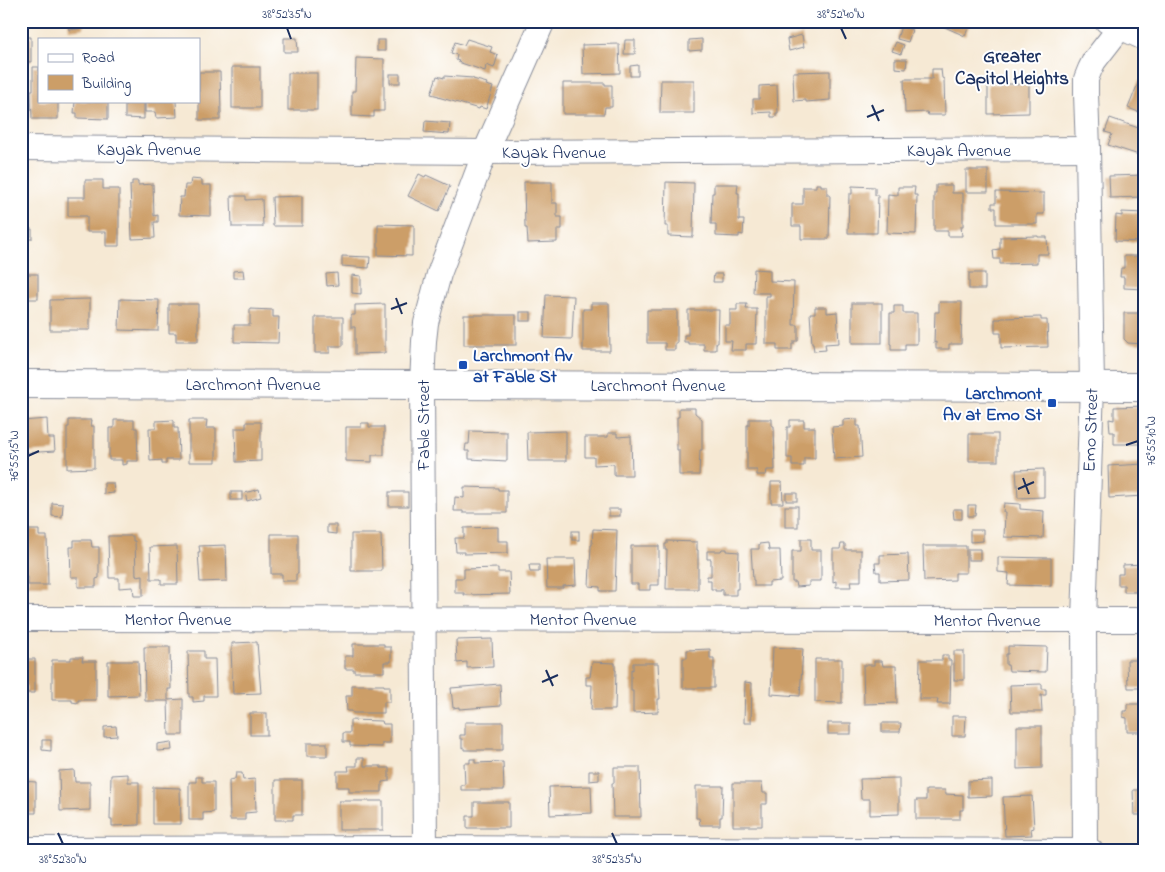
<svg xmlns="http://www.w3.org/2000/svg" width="1165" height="872" font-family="'Indie Flower',sans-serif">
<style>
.building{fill:#cc9e67}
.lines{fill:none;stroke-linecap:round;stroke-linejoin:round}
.minor-casing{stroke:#888c99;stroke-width:26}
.tertiary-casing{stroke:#888c99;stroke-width:30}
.minor{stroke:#fff;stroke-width:24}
.tertiary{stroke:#fff;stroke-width:28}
.ticks{fill:none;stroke:#1b2f5e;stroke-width:2}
.transit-dot{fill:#1a4fb4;stroke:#fff;stroke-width:2}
.labels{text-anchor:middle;stroke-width:4;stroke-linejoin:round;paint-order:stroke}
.street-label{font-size:18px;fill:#1b2f5e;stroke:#fff}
.transit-label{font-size:18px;font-weight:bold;fill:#164399;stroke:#fff;text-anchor:start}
.neighbourhood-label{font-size:19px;font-weight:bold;fill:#1b2f5e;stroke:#fff}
.neatline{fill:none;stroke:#1b2f5e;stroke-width:2}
.ticks-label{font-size:12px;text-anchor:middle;fill:#1b2f5e}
</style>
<rect width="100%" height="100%" fill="#fff"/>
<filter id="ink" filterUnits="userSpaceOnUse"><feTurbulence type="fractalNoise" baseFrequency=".02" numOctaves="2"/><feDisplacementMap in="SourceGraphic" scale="10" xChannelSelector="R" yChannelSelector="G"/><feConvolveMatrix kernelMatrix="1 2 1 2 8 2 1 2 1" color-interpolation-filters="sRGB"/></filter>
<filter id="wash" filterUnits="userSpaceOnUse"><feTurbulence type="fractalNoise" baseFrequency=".0096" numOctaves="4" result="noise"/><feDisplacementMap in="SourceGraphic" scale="20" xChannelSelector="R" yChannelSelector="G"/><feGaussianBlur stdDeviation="1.12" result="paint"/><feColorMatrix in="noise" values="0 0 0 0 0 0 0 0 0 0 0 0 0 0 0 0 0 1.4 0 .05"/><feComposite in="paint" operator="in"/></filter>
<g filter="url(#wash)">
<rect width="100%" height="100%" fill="#f6e9d4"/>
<g id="blocks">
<g class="building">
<path d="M68,21h15l1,7 -15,2z"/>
<path d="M605,21h18l-2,4 2,1 -2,2z"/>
<path d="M931,21h40l-6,15z"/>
<path d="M901,26l11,4 -4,12 -11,-3z"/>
<path d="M802,35l2,12 -15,4 -2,-12z"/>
<path d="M21,37h10v25l-10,-1z"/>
<path d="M284,38h13l1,14h-14z"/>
<path d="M467,39l25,8 -2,5 8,3 -4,13 -8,-3 -1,6 -27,-9 1,-1 -3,-1 1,-5 -6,-2 4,-11 9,3z"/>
<path d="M702,39v11l-13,1v-11z"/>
<rect x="377" y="40" width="8" height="11"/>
<path d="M625,40h10v14h-11z"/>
<path d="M896,42l8,3 -3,9 -9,-3z"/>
<path d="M619,44l1,29 -37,1 -1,-29z"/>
<path d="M356,58l28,1v52h-10v6l-22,-1v-25h3z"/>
<path d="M895,59h12l-1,10 -11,-1z"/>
<path d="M638,65v11h-8v-10z"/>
<path d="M33,67h6v34h19v18h-26l-1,-29h2z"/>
<rect x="232" y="67" width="28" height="41"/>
<path d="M932,69h9l1,9 2,1 1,36h-17l-1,-3 -22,1 -1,-34h28z"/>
<path d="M830,71v29l-24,2v-2l-12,1 -1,-29z"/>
<path d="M199,72h21l1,41h-1v7h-21z"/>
<rect x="288" y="73" width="29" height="37"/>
<rect x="390" y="74" width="10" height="9"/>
<path d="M437,76l7,2v-2l29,2v1l14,4 -1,2 7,2 -7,22 -6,-2 -1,2 -41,-12 1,-1 -8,-2z"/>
<path d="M661,80h33v33h-34z"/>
<path d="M1139,81l5,2v31l-16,-6z"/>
<path d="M563,83h42v2h7v22h-7l-1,7h-41z"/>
<path d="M988,84h41v29l-41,1z"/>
<path d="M777,85l1,28h-2v4h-5v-5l-18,1v-14h6v-13z"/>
<path d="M75,101h33v18l-31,-1v-5h-3z"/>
<path d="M125,101h19v18l-19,-1z"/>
<path d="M145,101h31l1,16 -21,1 -1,-6h-10z"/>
<path d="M1110,118l34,12v10l-5,15 -31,-10 4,-11 -7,-2z"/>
<path d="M425,121l25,2 -1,11 -25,-2z"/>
<rect x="966" y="170" width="22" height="22"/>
<path d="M419,174l6,3 1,-2 24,11 -11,25 -31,-15z"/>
<path d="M1144,175v22l-34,1 -1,-22z"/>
<path d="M191,179l11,1v5h9v31l-32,-1 1,-18h4l1,-12h5z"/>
<path d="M85,180h18v9h16v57h-13v-14h-19v-16h-19v-19h17z"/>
<path d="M132,181h6v4l15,-1 1,32 4,-1v7h-4l1,16 -23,1 -2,-54h2z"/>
<path d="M524,182h28v21h5v14h5v12h-5v13l-29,1 -1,-15h-2z"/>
<path d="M666,182l28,1 -1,54 -25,-1v-10h-3z"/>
<path d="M714,184h24l-1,9h2v27h5l-1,15 -4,-1v3l-23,-1v-12h-5l1,-31h2z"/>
<path d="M816,184h5v2h6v9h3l-1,44h-28v-13h-9v-22h11v-17h13z"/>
<path d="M936,185h16v8h11v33h-2l1,10h-14v-5h-14v-38h2z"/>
<path d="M852,186l23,1v8h3l-1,38h-29l1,-39h3z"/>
<path d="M898,187h17l-1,8h3l-1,39 -29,-1 1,-39 10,1z"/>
<path d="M996,192l48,1v21h-7v10h-41v-16h-4v-5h4z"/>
<path d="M231,196h15v4l16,-1 1,28h-31z"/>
<path d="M302,196v30h-29l-1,-29z"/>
<path d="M1122,212l22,1v29l-29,-1 1,-26 6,1z"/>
<path d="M378,224l36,1v22h-2v9l-34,-1z"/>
<path d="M32,229v10h-6l-1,-9z"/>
<path d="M1038,236v1h9l1,17h-11v9l-37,1v-5h-6l-1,-9 7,-1v-12z"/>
<path d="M342,256l28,1 -1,11 -27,-2z"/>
<path d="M1124,256h20v33l-20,-1v-11h-4l1,-9h3z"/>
<path d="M754,269l16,1v11l24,1 -1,43h5v16h-4v3h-2v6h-15v-6h-11v-48h4v-3h-17z"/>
<path d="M243,270l1,8h-11v-7z"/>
<path d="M337,273l1,12 -11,1 -1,-12z"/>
<rect x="969" y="273" width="16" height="16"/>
<rect x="21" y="274" width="17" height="25"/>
<path d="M714,274h8v8h-9z"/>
<path d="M352,275l9,1v18l-9,-1z"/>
<path d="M546,295l28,1 -2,43 -28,-1z"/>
<path d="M90,299v31h-40v-30z"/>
<path d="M120,299l39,1 -1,31 -39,-1z"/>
<path d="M939,302h23l-1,42h-12v5h-13v-7l-2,1 1,-31h4z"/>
<path d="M591,303h18l1,48h-27v-42h8z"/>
<rect x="852" y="303" width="30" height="40"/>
<path d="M169,304h29v37h-22v-8h-7z"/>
<path d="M385,304v49l-30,1v-27h-4v-12h4v-10z"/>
<path d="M737,304h10l-1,5h11l-1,35h-10v6h-15l1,-9h-7v-16h5v-15h7z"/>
<path d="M894,306h9v7h14v31h-12v6h-14v-6h-1v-31h4z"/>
<path d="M815,307h12v6l10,-1 2,31 -14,1 1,6 -12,1 -1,-7h-1l-2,-31h5z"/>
<path d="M250,309l23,1v7h6l-1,26 -44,-1v-17h16z"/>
<path d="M647,310h30v33h-2v7h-10v-7h-18z"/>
<path d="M688,310h31l-1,33h-2v7h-12v-6h-16v-2h-4v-7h4z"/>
<rect x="520" y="312" width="11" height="9"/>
<path d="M1124,313h20v31l-16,-1 -4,-4z"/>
<rect x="464" y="315" width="52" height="30"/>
<path d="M315,317h28v29h-13v7h-15z"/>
<path d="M1041,317v3h6l1,27 -47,1v-15h-6v-14h6v-1z"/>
<path d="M1144,406v38h-30v-12h-4l-1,-13 5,1v-13z"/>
<path d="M679,408h16v5l7,6v31h-2l-1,25h-20v-25h-2v-33h2z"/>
<path d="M47,419l1,19h6l1,13 -32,2 -1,-32z"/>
<path d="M749,419h23v7h2l1,44h-8l-1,5h-9v-5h-10v-45h2z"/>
<path d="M857,419v7h3l2,31 -28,2 -2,-32 11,-1v-6z"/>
<path d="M69,420h23l-1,6h3v42l-27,1v-42h2z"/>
<path d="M114,420h20v8h3l1,33h-11v3l-5,1v-5h-13v-32h5z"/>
<path d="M174,420v8h4l1,32h-13v4h-4v-4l-12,1 -1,-33h7v-7z"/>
<path d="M189,420h18l-1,8h10v34h-27z"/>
<path d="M790,420h14v7h11v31h-11v8h-12v-8h-5v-31h3z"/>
<path d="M246,422h15v39l-25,1 -1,-34h11z"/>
<path d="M361,423h8v4h15v28h-12v7l-26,-1v-34h15z"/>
<path d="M470,431l37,1v29l-38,-2v-8h-4l1,-7h3z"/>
<path d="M566,431v30h-38l-1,-29z"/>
<path d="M608,433h9v4l14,-1 1,39h-18v-11l-20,1v-8h-9v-20h23z"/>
<rect x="969" y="434" width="29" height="27"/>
<path d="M1144,464v32l-35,2 -1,-32z"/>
<path d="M1044,469v28l-26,1 -2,-28z"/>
<path d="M771,482h11l1,21h-12z"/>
<path d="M104,483h9l1,10 -10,1z"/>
<path d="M464,487l34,1v2h9v23h-44v-2h-9l1,-14 9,1z"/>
<path d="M259,489l2,8 -14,4 -2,-8z"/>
<rect x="231" y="492" width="11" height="8"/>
<rect x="389" y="492" width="19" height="14"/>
<rect x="786" y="493" width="11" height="8"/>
<path d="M52,503l11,1 -1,13 -10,-1z"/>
<path d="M1004,503l16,1v5l24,2 -1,27 -39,-1 1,-25h-2z"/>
<path d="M968,505h8l-1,11h-7z"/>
<rect x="785" y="506" width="13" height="21"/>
<rect x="609" y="509" width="11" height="7"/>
<path d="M953,509h9v10h-8z"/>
<path d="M327,525h9v9l-9,-1z"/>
<path d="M498,527v14h10v12l-44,1v-2h-8l-1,-14h9v-10z"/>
<path d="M593,529l24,1 -2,61h-15v-4l-11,-1 2,-41h1z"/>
<path d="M27,530h12v6h8l1,49h-20v-8h-7v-41h6z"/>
<path d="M970,530h13v11l-13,1z"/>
<rect x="572" y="531" width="7" height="9"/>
<path d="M271,534h27v40h-2v7h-14v-7h-11z"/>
<path d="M351,534h30l1,37h-31z"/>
<path d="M108,536h25v5h2l1,35 7,-1v21h-9l-1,-9 -14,1v-10h-10z"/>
<path d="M801,539h10v11h10v31h-12v5l-13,1 -1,-5h-3v-31h9z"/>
<path d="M74,540h17l1,7h7v31l-3,1v8h-18v-10h-7l-1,-30h4z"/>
<path d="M667,541l30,1v8h1v39h-32l1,-39h-2v-6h2z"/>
<path d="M768,543l1,7h11l1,31 -12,1v4h-15v-6h-1l-2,-31h8v-5z"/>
<path d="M841,544h4v6h16v31h-11l1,6h-15v-6l-3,1v-33h7z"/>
<path d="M226,545l1,36 -27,1 -2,-30h2l-1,-6z"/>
<path d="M177,546l1,38h-17v-5h-10l-1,-32z"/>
<path d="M631,546h28v39h-9v5h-12v-6h-7z"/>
<path d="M923,546h43v27h-11v7l-31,1z"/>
<path d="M722,549h5v2l12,1 -1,28v9h-2v6h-13v-6h-2v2h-6v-2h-4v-9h-4v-4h4v-17h-4v-8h14z"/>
<rect x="968" y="549" width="12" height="11"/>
<path d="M908,554l1,26 -29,1v-9h-4l-1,-9h5v-8z"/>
<path d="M998,557l53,1v28l-43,-1 1,-12 -11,-1z"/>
<path d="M546,559h29l1,26 -13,1v2h-16z"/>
<path d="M1144,564v28h-20v-7h-6v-11h5v-9z"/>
<path d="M529,565h10v7h-9z"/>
<path d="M498,568v4h11l1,22 -46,1v-2h-9v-15h9v-9z"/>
<path d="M492,639l1,28 -26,1v-6l-10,1 -1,-23z"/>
<path d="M257,642l4,51 -28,1 -2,-44h1v-7z"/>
<path d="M353,644h31v3h7v15h-7v10h-30v-3h-9v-13h8z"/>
<path d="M1008,646l39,1 -1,25 -37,-1 -1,-6h-2v-11h2z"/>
<path d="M144,647h26l1,42h-3v11l15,-1v36h-14l-1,-34h-23z"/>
<path d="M773,647l30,2 -3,47 -29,-2z"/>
<path d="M710,649v9h4v30h-31v-30h4v-8z"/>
<path d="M188,651h16v8h11l1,37h-12v5l-11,1v-5h-4z"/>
<rect x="954" y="651" width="10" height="29"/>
<path d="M942,655h6v5h3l-1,44h-13l1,-5h-19l1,-39h22z"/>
<path d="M71,657h12l-1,4h14v39h-18v3l-6,-1v-2h-20v-40h19z"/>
<path d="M21,659h14v34h-9v-7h-5z"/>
<path d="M815,659h27v44l-27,-1z"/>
<path d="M1127,660h17v28h-16z"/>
<path d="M108,661h30l1,34 -31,1z"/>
<path d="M874,661h8l1,5h13l1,37 -33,1 -1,-39h11z"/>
<path d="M592,662l23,1v7h1l-1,40h-24l1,-25h-6v-8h4z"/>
<path d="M633,663h25l2,36h-2v13l-25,1v-22h-2v-22l2,1z"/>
<path d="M745,682l7,1 -1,40h-7z"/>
<path d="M500,684l1,22 -42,3v-2l-6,1 -2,-20z"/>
<path d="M1042,684v5h4v6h-5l1,17h-31l-1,-27z"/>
<path d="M352,685h32v1h6v16h-6v11h-31l-1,-2h-5l-1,-15h6z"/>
<path d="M1127,704h17v28h-17v-14l-4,-1v-6h4z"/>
<rect x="250" y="713" width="17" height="22"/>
<path d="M952,716h14l-1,20h-13z"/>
<path d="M350,720l32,1 1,3h7v19h-8v4l-32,-1v-4h-7v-9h7z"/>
<path d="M465,722h38v28h-39v-3l-2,1v-9h-2v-4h5z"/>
<rect x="828" y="723" width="23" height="11"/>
<path d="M882,723h19l-1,9h-18z"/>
<path d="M116,726l1,10 -13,1v-10z"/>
<path d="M1017,726h25v42l-25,1z"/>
<path d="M42,740h9v11l-9,-1z"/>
<path d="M171,742l1,8 -15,1v-7z"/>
<rect x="307" y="743" width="20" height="13"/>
<path d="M357,758h7v8h17v2h8v13l-7,1v10h-33v-5h-12v-16h12l-1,-5h9z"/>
<path d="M470,759h5v4l28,-1 1,28h-43v-5h4l-1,-22h6z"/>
<path d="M614,767h26l1,50h-28l-1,-34h2z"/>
<path d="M74,770l1,12h15v28l-30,1 -1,-40z"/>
<path d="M589,771h10v9l-10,1z"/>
<path d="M236,773h6l1,7 12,-1 1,33 -11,1v7h-15l-1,-40 6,-1z"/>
<path d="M128,774v8h11v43l-27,1v-6h-2l1,-45z"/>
<path d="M196,777h6v5h12v30l-11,1v7h-14v-38h7z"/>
<path d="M899,778v36l-29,1v-16h-9l-1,-20z"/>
<path d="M275,780h27v35h-9v5h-18z"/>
<path d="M992,780v16l-24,1v-16z"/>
<path d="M21,781l15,1v31h-15z"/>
<path d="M733,783h29l1,10h4v11h-5v22h-29z"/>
<path d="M591,786l1,27 -42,2 -1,-28z"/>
<path d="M696,786h27l-1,31h-2v8h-20l-1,-7h-3z"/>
<path d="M153,787l27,1 1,36h-28z"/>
<path d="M926,790h19v4l18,1v15h-3v9h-44v-19h10z"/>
<path d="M1133,790h11v25h-10z"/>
<path d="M1032,796l2,32 -3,1 1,6 -27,1 -2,-39z"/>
<rect x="339" y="801" width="44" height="29"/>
<path d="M474,802h35v26h-42v-12h7z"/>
</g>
</g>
</g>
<g filter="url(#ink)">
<use href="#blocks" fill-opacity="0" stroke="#888c99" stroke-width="1"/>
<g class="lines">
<defs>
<g id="minor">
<path d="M1107,21l37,17"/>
<path d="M21,148l464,4 603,-3"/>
<path d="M21,619l1123,1"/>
<path d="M21,849l404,-1 666,3"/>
<path d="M425,851l-3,-467 2,-43 2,-18 13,-49 46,-122 58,-131"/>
<path d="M1085,851l-1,-231 8,-234 -4,-237 -2,-55v-15l4,-10 4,-8 31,-40"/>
</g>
<path id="tertiary" d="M21,384l1123,3"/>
</defs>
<use href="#minor" class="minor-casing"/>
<use href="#tertiary" class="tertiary-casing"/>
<use href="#minor" class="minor"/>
<use href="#tertiary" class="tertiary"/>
</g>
</g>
<path class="ticks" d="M287,28l4,11M841,28l5,11M872,105l7,16M867,117l17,-7M396,298l6,16M391,309l16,-6M1126,445l12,-4M28,456l11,-5M1023,478l6,16M1018,489l16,-7M546,670l7,16M542,682l16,-7M58,833l5,11M612,833l5,11"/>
<g class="transit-dot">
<rect x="458" y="360" width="10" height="10" rx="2.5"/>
<rect x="1047" y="398" width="10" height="10" rx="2.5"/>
</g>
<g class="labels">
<g class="street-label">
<text x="149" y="155">Kayak Avenue</text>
<text x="959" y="156">Kayak Avenue</text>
<text x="554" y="158">Kayak Avenue</text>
<text x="253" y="390">Larchmont Avenue</text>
<text x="658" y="391">Larchmont Avenue</text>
<text transform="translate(423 425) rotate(-90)" y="6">Fable Street</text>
<text transform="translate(1090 430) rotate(-88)" y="6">Emo Street</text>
<text x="178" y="625">Mentor Avenue</text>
<text x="583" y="625">Mentor Avenue</text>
<text x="987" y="626">Mentor Avenue</text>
</g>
<g class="transit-label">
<text x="473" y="361">Larchmont Av<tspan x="473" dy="21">at Fable St</tspan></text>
<text x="1042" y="399" text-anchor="end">Larchmont<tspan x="1042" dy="21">Av at Emo St</tspan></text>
</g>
<g class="neighbourhood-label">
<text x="1012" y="62">Greater<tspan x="1012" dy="22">Capitol Heights</tspan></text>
</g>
</g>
<rect width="1165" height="872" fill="none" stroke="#fff" stroke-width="55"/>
<rect x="38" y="38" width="162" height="65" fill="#ffffff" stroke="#a4acbf"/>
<rect x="48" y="54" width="25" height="8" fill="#ffffff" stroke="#a4acbf"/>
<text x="82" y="62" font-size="15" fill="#1b2f5e">Road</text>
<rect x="48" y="75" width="25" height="15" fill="#cc9e67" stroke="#a4acbf"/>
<text x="82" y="88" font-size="15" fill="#1b2f5e">Building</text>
<rect x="28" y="28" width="1110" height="816" class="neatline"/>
<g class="ticks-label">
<text x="287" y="18">38°52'35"N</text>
<text x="841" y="18">38°52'40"N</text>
<text transform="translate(1151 441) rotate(-90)" y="4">76°55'10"W</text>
<text transform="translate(14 456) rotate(-90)" y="4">76°55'15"W</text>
<text x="63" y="863">38°52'30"N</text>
<text x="617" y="863">38°52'35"N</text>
</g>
</svg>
